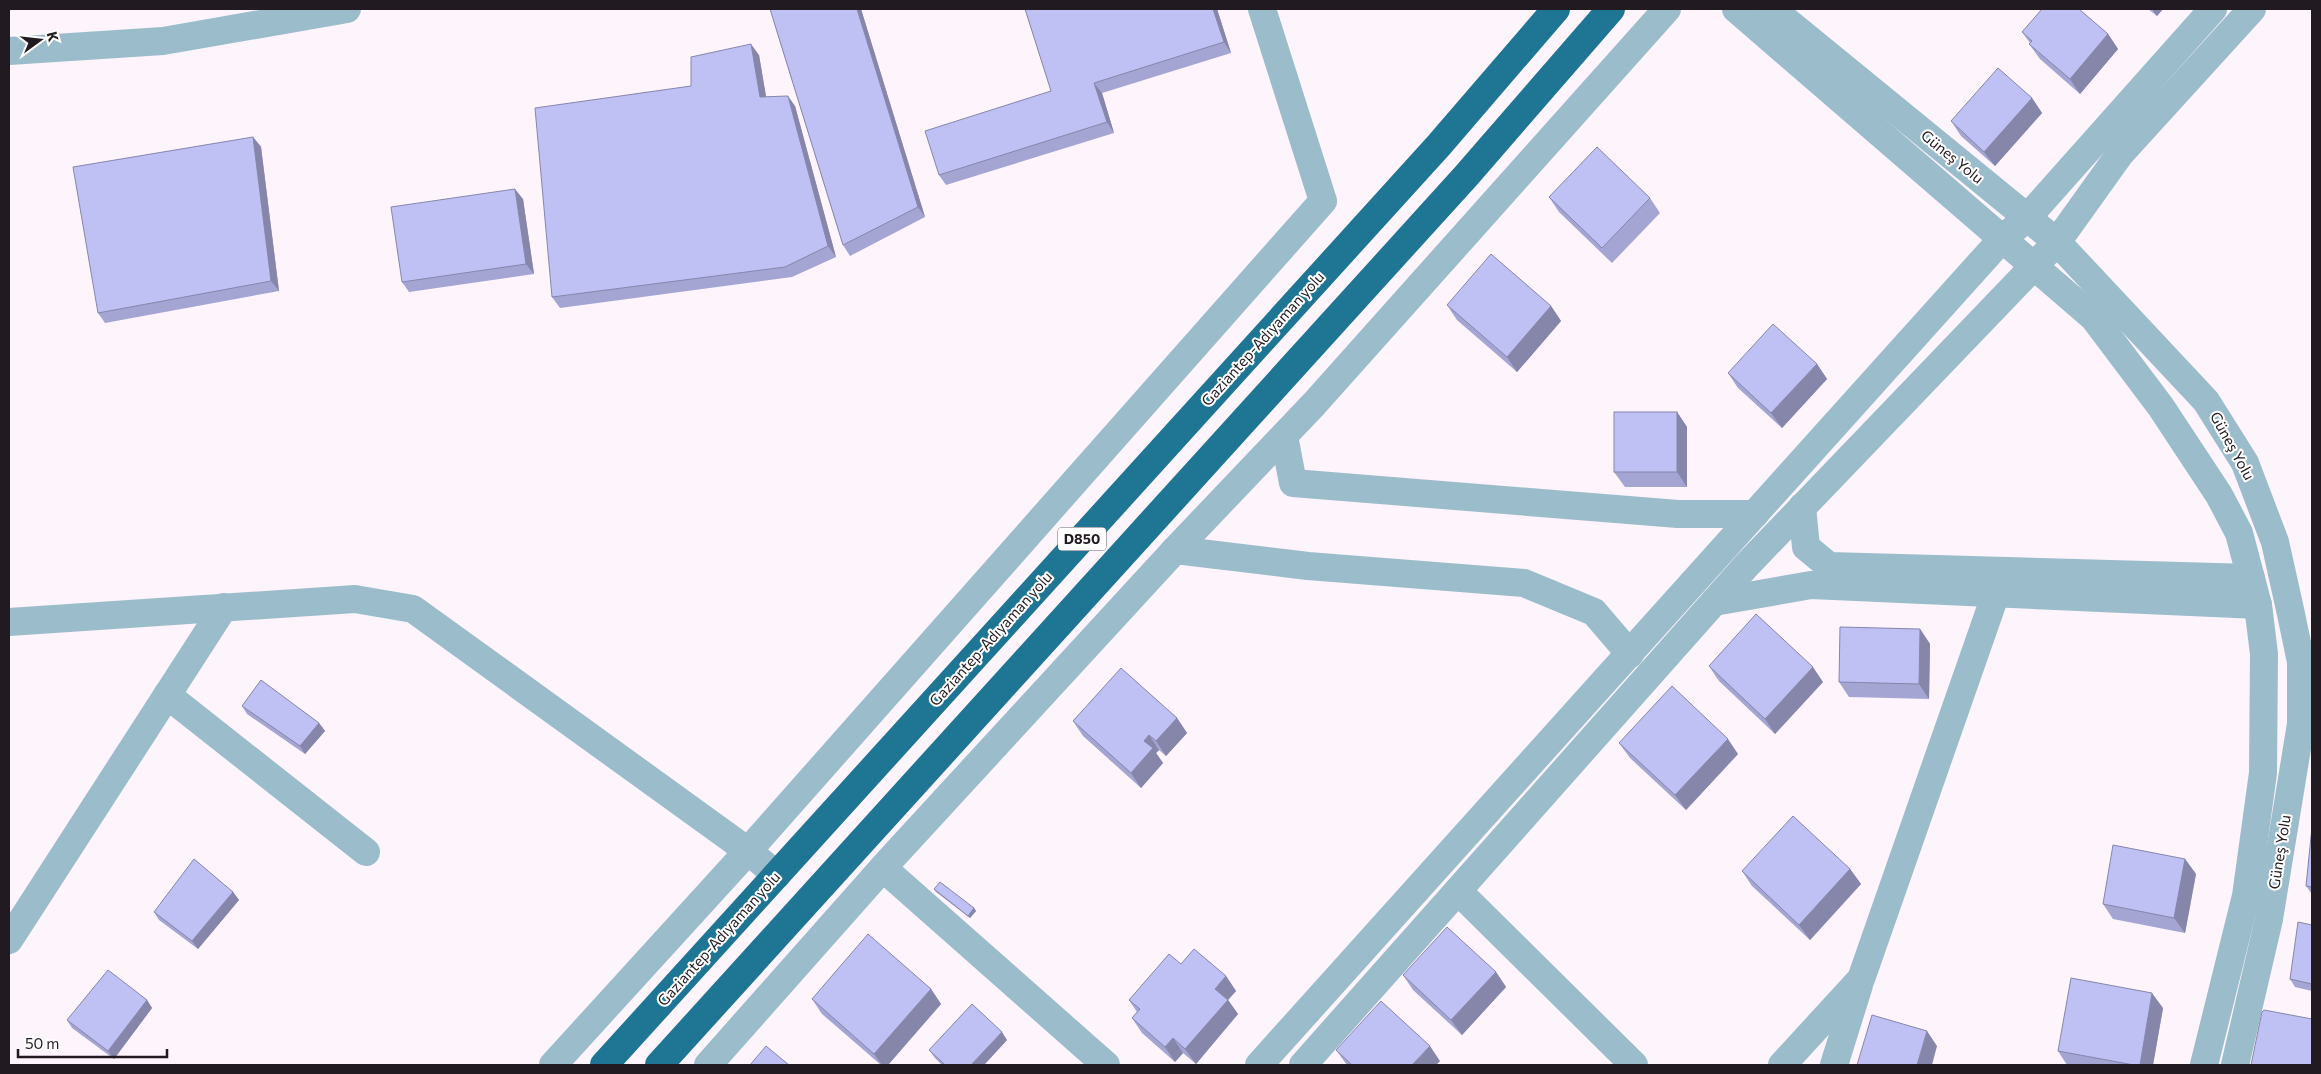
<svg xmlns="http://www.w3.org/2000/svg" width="2321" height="1074" font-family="Commissioner,sans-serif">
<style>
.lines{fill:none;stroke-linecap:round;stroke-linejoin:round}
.minor{stroke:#9bbcca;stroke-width:28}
.highway{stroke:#1e7694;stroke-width:28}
.wall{fill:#a4a5d2}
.shaded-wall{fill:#8686ab}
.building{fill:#bfc0f4;stroke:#8686ab}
.labels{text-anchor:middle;stroke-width:4;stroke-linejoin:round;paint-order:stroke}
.shield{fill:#fff;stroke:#645f64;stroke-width:1}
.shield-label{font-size:14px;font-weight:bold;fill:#221a21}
.street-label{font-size:15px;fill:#221a21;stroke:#fff}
</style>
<rect width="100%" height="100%" fill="#fdf4fc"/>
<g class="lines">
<g class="minor">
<path d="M1736,9l358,309 67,89 58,88 20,38 19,72 6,49 -1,119 -17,123 -42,169"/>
<path d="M1772,9l285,233 149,159 39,62 30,79 16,72 10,48v62l-32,195 -34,146"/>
<path d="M9,51l154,-10 184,-32"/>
<path d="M1284,436l9,47 385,31h77"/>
<path d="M1802,507l4,40 23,19 422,12"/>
<path d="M1175,550l133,16 216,17 70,29 36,42"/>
<path d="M1714,602l97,-17 447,20"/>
<path d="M9,622l346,-23 58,10 335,242 29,24"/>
<path d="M167,695l199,157"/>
<path d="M883,868l223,197"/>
<path d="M1458,891l176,174"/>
<path d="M9,940l215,-333"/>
<path d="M553,1065l195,-214 575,-650 -61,-192"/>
<path d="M708,1065l180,-203 287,-312 139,-146 353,-395"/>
<path d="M1259,1065l743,-826 25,-21 186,-209"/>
<path d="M1303,1065l443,-499 311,-324 63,-88 132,-145"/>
<path d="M1782,1065l79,-86 135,-386"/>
<path d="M1834,1065l25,-80"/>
</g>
<g class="highway">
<path d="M604,1065l835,-920 117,-136"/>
<path d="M659,1065l807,-889 145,-167"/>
</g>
</g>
<g class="wall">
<path d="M770,9h91l64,208 -75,39 -7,-11z"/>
<path d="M1025,9h192l14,44 -129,40 12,40 -168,52 -7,-10 112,-84z"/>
<path d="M2148,9h15l-6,7z"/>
<path d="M2022,32l86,2 10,15 -38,45 -40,-35 -11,-15 1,-1z"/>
<path d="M759,55l7,42 29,9 41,151 -44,20 -232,31 -8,-11 139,-211z"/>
<path d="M2032,98l10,15 -47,53 -34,-30 -10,-15z"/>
<path d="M253,137l8,10 18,144 -174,32 -7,-10z"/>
<path d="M1549,197l101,1 10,15 -48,50 -53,-51z"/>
<path d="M523,199l11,75 -125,18 -7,-10z"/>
<path d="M1447,305l104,1 10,15 -44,51 -60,-52z"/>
<path d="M1817,364l10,15 -45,49 -44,-40 -10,-15z"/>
<path d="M1677,412l10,15v60h-62l-11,-15z"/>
<path d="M1920,629l10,15 -1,55 -80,-2 -10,-15z"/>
<path d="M1709,666l114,16 -48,52 -56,-53z"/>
<path d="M242,706l77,17 6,8 -20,23 -58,-40z"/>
<path d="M1177,718l10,15 -21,23 -7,-6 -3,3 7,10 -22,25 -58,-52 -10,-15z"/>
<path d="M1619,743l119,11 -52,56 -56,-52z"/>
<path d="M2312,827v67l-6,-8z"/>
<path d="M2185,859l11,15 -11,59 -72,-14 -10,-15z"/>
<path d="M1850,869l11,15 -51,56 -58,-54 -10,-15z"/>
<path d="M934,889l40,19 2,3 -6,7 -34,-26z"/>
<path d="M233,892l6,8 -41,49 -39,-29 -5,-8z"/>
<path d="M2312,925v66l-17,-4 -5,-8z"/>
<path d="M1181,964l45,12 10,15 -8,9 10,14 -42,50 -13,-11 -8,9 -33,-29 -10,-15 5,-6 -8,-12z"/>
<path d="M1496,972l10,15 -44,48 -49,-45 -10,-15z"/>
<path d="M931,989l10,15 -53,61h-7l-59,-51 -10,-15z"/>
<path d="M147,1000l5,8 -38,51 -42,-31 -5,-8z"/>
<path d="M2163,1008l-10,57h-86l-9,-14z"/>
<path d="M1007,1040l-23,25h-42l-7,-7 -6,-8z"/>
<path d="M1336,1050l104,11 -4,4h-89z"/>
</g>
<g class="shaded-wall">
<path d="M857,9h4l64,208 -7,-10z"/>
<path d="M1213,9h4l14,44 -7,-11z"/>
<path d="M2152,9h11l-6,7z"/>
<path d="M2108,34l10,15 -38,45 -10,-15z"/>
<path d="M751,44l8,11 9,53 -8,-11z"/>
<path d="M1094,83l8,10 12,40 -7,-11z"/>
<path d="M788,96l7,10 41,151 -8,-11z"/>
<path d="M2032,98l10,15 -47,53 -11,-14z"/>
<path d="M253,137l8,10 18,144 -8,-10z"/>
<path d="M515,189l8,10 11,75 -8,-10z"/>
<path d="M1551,306l10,15 -44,51 -10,-15z"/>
<path d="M1817,364l10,15 -45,49 -11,-15z"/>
<path d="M1677,412l10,15v60l-10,-15z"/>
<path d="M1920,629l10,15 -1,55 -10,-15z"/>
<path d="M1813,667l10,15 -48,52 -10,-15z"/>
<path d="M1177,718l10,15 -21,23 -10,-15z"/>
<path d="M319,723l6,8 -20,23 -5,-8z"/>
<path d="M1149,735l10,15 -3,3 7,10 -22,25 -10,-15 13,-32z"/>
<path d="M1728,739l10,15 -52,56 -11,-15z"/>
<path d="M2185,859l11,15 -11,59 -11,-15z"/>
<path d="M1850,869l11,15 -51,56 -11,-15z"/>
<path d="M233,892l6,8 -41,49 -6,-8z"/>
<path d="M974,908l2,3 -6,7 -2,-2z"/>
<path d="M1496,972l10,15 -44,48 -11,-15z"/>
<path d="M1226,976l10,15 -8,9 10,14 -42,50 -11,-15 30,-60z"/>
<path d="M931,989l10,15 -53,61h-6l-8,-11z"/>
<path d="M2152,993l11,15 -10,57h-13z"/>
<path d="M147,1000l5,8 -38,51 -6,-8z"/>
<path d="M1927,1031l10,15 -5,19h-15z"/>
<path d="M1002,1032l5,8 -23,25h-13z"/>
<path d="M1173,1038l10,15 -8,9 -10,-15z"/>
<path d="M1430,1046l10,15 -4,4h-24z"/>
</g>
<g class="building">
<path d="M770,9h87l61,198 -75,38z"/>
<path d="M1025,9h188l11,33 -130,41 13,39 -168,53 -14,-44 126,-40z"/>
<path d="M2042,9h37l29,25 -38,45 -41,-35 3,-3 -10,-9z"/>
<path d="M751,44l9,53 28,-1 40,150 -43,21 -233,30 -17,-189 156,-22v-29z"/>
<path d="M1998,68l34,30 -48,54 -33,-31z"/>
<path d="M253,137l18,144 -173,32 -25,-146z"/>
<path d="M1597,147l53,51 -48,50 -53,-51z"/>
<path d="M515,189l11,75 -124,18 -11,-75z"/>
<path d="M1491,254l60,52 -44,51 -60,-52z"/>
<path d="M1773,324l44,40 -46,49 -43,-40z"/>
<rect x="1614" y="412" width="63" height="60"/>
<path d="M1756,614l57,53 -48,52 -56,-53z"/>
<path d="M1840,627l80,2 -1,55 -80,-2z"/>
<path d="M1121,668l56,50 -21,23 -7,-6 -5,6 9,7 -22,25 -58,-52z"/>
<path d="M261,680l58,43 -19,23 -58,-40z"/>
<path d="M1672,686l56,53 -53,56 -56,-52z"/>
<path d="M1793,816l57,53 -51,56 -57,-54z"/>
<path d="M2312,827v60l-6,-1z"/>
<path d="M2113,845l72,14 -11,59 -71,-14z"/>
<path d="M194,859l39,33 -41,49 -38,-29z"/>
<path d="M940,882l34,26 -6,8 -34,-27z"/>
<path d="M2298,922l14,3v59l-22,-5z"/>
<path d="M1447,927l49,45 -45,48 -48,-45z"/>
<path d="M868,934l63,55 -57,65 -62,-55z"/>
<path d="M1194,949l32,27 -11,13 13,11 -43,49 -12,-11 -8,9 -33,-29 8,-9 -11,-9 40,-46 12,10z"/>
<path d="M108,970l39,30 -39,51 -41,-31z"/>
<path d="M2071,978l81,15 -12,72h-6l-76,-14z"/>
<path d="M1381,1001l49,45 -18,19h-60l-16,-15z"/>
<path d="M972,1004l30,28 -31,33h-26l-16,-15z"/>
<path d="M2264,1010l48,9v46h-61l11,-53z"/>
<path d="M1872,1015l55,16 -10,34h-60z"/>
<path d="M766,1046l23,19h-39z"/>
</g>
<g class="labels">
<rect class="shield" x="1058" y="527.5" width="48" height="23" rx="4"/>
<g class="shield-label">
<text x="1082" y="544">D850</text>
</g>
<g class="street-label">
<text transform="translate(1952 157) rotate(39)" y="5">Güneş Yolu</text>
<text transform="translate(1263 339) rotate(-48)" y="5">Gaziantep-Adıyaman yolu</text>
<text transform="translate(2232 446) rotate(61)" y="5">Güneş Yolu</text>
<text transform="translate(991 639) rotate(-48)" y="5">Gaziantep-Adıyaman yolu</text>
<text transform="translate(2280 852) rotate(-81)" y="5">Güneş Yolu</text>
<text transform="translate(719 939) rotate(-48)" y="5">Gaziantep-Adıyaman yolu</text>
</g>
</g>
<rect width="2321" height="1074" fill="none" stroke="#221a21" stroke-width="20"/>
<g transform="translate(40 40) rotate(75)" stroke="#ffffff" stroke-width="4" paint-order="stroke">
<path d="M0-4L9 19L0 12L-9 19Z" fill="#221a21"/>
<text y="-8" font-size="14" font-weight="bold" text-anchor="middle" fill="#221a21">K</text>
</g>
<path d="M18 1049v8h149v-8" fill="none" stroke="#221a21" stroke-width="2.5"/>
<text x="25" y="1049" font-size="15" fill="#221a21" stroke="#ffffff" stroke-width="4" paint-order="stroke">50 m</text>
</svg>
